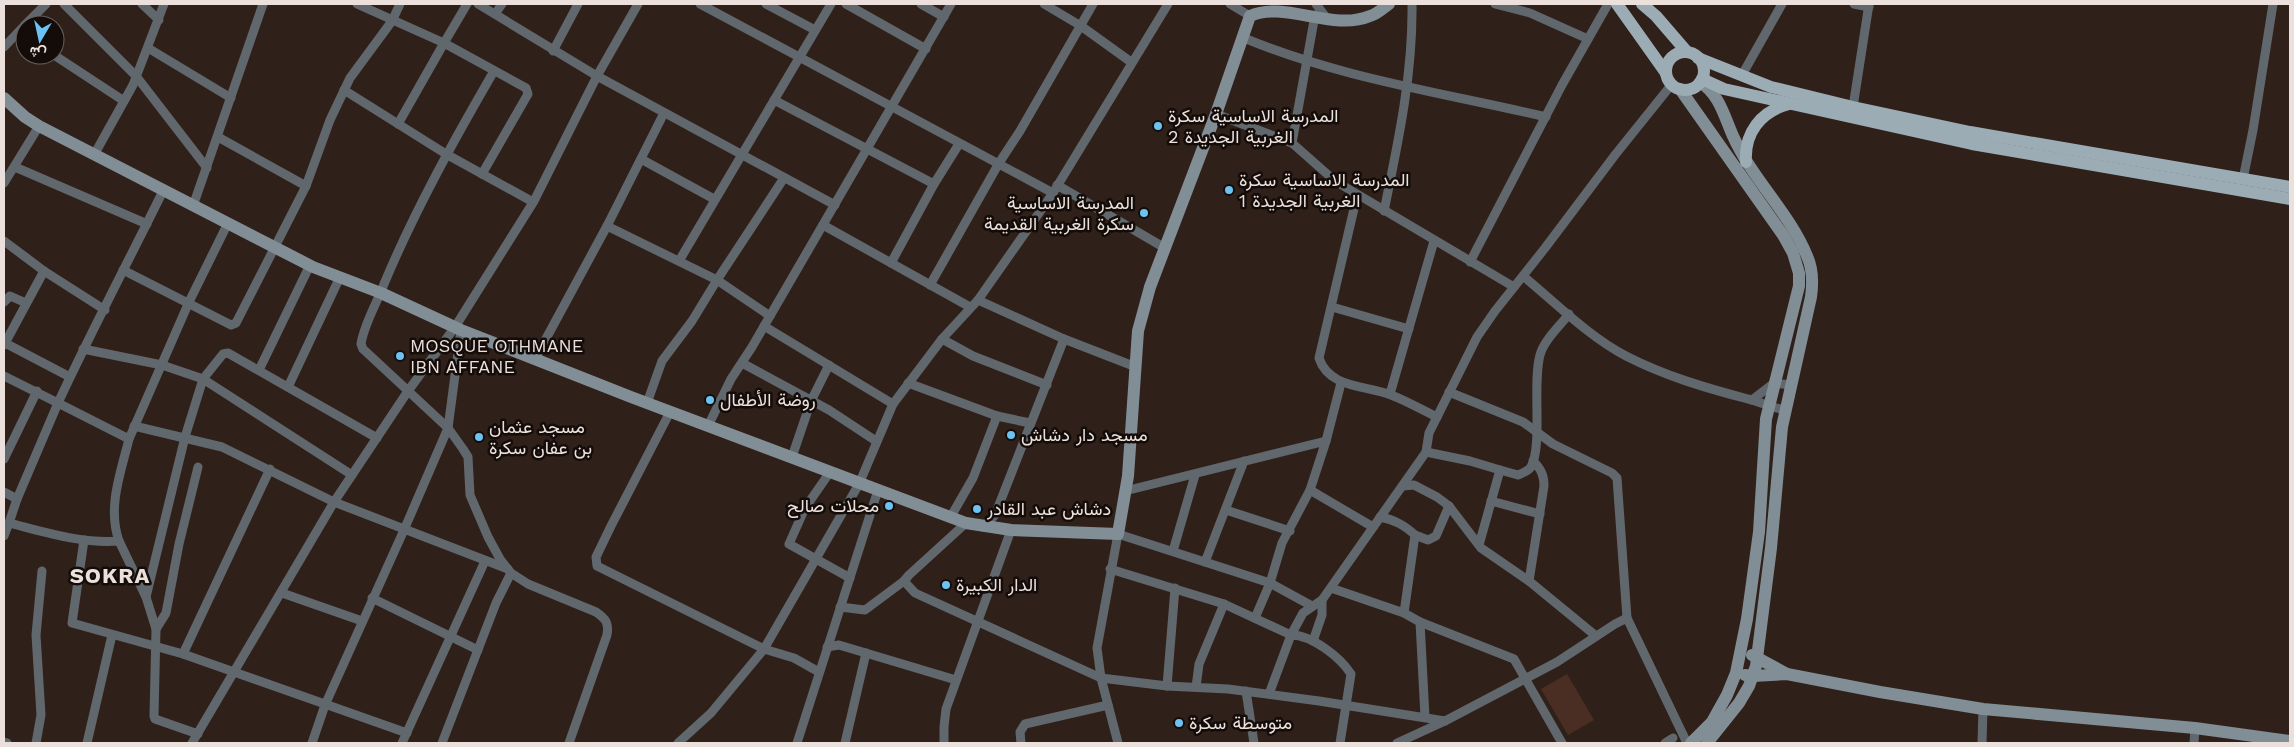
<svg xmlns="http://www.w3.org/2000/svg" width="2294" height="747" font-family="'Work Sans',Vazirmatn,sans-serif">
<style>
.green{fill:#4a2e23}
.lines{fill:none;stroke-linecap:round;stroke-linejoin:round}
.street{stroke:#60686d;stroke-width:9}
.secondary{stroke:#828e96;stroke-width:12}
.primary{stroke:#9cacb5;stroke-width:12}
.poi-dot{fill:#6cc3f2;stroke:#130c09;stroke-width:2}
.labels{text-anchor:middle;stroke-width:5;stroke-linejoin:round;paint-order:stroke}
.poi-label{font-size:18px;fill:#ebe0dc;stroke:#130c09;text-anchor:start}
.district-label{font-size:22px;font-weight:bold;letter-spacing:1px;fill:#ebe0dc;stroke:#130c09}
</style>
<rect width="100%" height="100%" fill="#30201a"/>
<path class="green" d="M1567,674l27,46 -26,15 -27,-46z"/>
<g class="lines">
<g class="street">
<path d="M64,4l72,72 71,92"/>
<path d="M142,4l17,16"/>
<path d="M357,4l87,39 23,-39"/>
<path d="M478,4l119,72 238,129"/>
<path d="M700,4l353,189"/>
<path d="M766,4l49,26"/>
<path d="M846,4l80,45"/>
<path d="M921,4l23,13"/>
<path d="M1044,4l37,22 50,36"/>
<path d="M1230,4l20,12"/>
<path d="M1316,4l9,12"/>
<path d="M1495,4l35,9 58,26"/>
<path d="M1854,4l15,3"/>
<path d="M495,14l7,-10"/>
<path d="M1315,15l-23,128 43,38 179,106"/>
<path d="M25,25l21,-21"/>
<path d="M1244,38c96,40 201,55 302,79"/>
<path d="M4,47l21,-22"/>
<path d="M148,48l83,50"/>
<path d="M553,51l25,-47"/>
<path d="M54,55l70,46"/>
<path d="M494,71c-40,69 -79,139 -110,213 -7,19 -20,40 -23,60l2,5 85,79 15,21 5,8 2,38 18,42 12,22 11,14 17,11 68,28c10,7 13,11 11,23l-38,108"/>
<path d="M1742,75l40,-71"/>
<path d="M344,90l102,64 87,48"/>
<path d="M774,100l160,84"/>
<path d="M1853,107l16,-103"/>
<path d="M1216,114l76,29"/>
<path d="M398,124l46,-81 82,45 2,6 -46,80"/>
<path d="M218,137l88,49"/>
<path d="M94,155l39,-70 31,-81"/>
<path d="M641,159l73,40"/>
<path d="M15,167l132,57"/>
<path d="M2243,179l10,-49 20,-126"/>
<path d="M4,183l35,-57"/>
<path d="M1057,185l108,63"/>
<path d="M1357,196l-38,162c10,31 48,27 72,37 16,6 31,15 46,22"/>
<path d="M193,206l70,-202"/>
<path d="M1384,211c14,-68 29,-137 28,-207"/>
<path d="M823,225l147,82"/>
<path d="M607,226l110,54 53,36"/>
<path d="M4,241l40,30 61,39"/>
<path d="M679,261l152,-257"/>
<path d="M1470,262l92,-177 46,-81"/>
<path d="M891,263l43,-79 25,-40"/>
<path d="M123,270l108,55 5,-2 70,-137 24,-66 20,-42 42,-57 8,-17"/>
<path d="M1523,276c33,27 65,60 103,80 39,20 80,32 122,43 13,3 24,9 37,11"/>
<path d="M930,285l69,-122 21,-32 73,-127"/>
<path d="M978,300l86,39 72,28"/>
<path d="M4,302l6,-6 16,7"/>
<path d="M1332,307l77,22"/>
<path d="M764,326l129,78"/>
<path d="M942,339l31,17 74,29"/>
<path d="M5,343l65,34"/>
<path d="M4,345l40,-74"/>
<path d="M83,349l79,16 41,14 20,-25 5,-1 149,85"/>
<path d="M535,359l72,-133 57,-113"/>
<path d="M742,363l87,47 47,31"/>
<path d="M259,370l51,-105"/>
<path d="M4,376l54,27c33,-71 70,-141 105,-212"/>
<path d="M908,383l89,33 33,7"/>
<path d="M288,387l52,-110"/>
<path d="M1449,392l74,30 30,22 59,29 5,5 10,140"/>
<path d="M1390,394l44,-153"/>
<path d="M1752,400l22,-17 17,2"/>
<path d="M58,403l71,36c-8,33 -22,68 -10,102 -37,3 -74,-9 -110,-18l8,-24z"/>
<path d="M647,403l15,-42 30,-40 25,-41 67,-102"/>
<path d="M670,412l-59,114 -15,31 1,9 167,83 30,9 25,14"/>
<path d="M134,426l88,21 112,55 174,67"/>
<path d="M708,426l23,-47 21,-32 199,-343"/>
<path d="M129,439l60,-137 39,-79"/>
<path d="M1326,441l15,-58"/>
<path d="M1426,452l44,9 30,9 -21,75"/>
<path d="M792,457l19,-56 18,-36"/>
<path d="M4,459l33,-68"/>
<path d="M1500,470l18,5c5,-2 10,-4 13,-8 12,-22 1,-83 9,-112 4,-15 19,-28 29,-41"/>
<path d="M830,472l-25,36 -16,36 61,34"/>
<path d="M1403,486l11,-1 23,12 12,9 32,42 48,33 67,55"/>
<path d="M1310,490l63,37"/>
<path d="M1125,491l201,-50 -16,49 -28,53 -12,40 -15,35"/>
<path d="M4,492l13,7"/>
<path d="M1491,501l49,13"/>
<path d="M1226,510l64,21"/>
<path d="M1380,517c15,3 24,8 35,18l-11,78 16,9 5,95"/>
<path d="M950,518l23,-40 24,-62"/>
<path d="M966,523l-57,52 -5,6 11,12 186,85 66,8 61,3 91,12 126,20 112,-59 58,-38 12,-6 60,125"/>
<path d="M983,527l12,-12 69,-176"/>
<path d="M1415,535l13,5 8,-4 13,-30"/>
<path d="M4,536l5,-13"/>
<path d="M84,540l-12,83 111,31 224,79"/>
<path d="M119,541l27,56 10,32 -2,87 1,3 43,15"/>
<path d="M1173,551l22,-76"/>
<path d="M1205,562l39,-101"/>
<path d="M1110,569l114,35 67,31c21,0 49,22 60,39l-11,69"/>
<path d="M1529,581l15,-95c0,-11 -3,-17 -11,-25"/>
<path d="M1331,588l73,25"/>
<path d="M282,593l80,28"/>
<path d="M146,597l39,-160 18,-58 149,96"/>
<path d="M372,598l106,52"/>
<path d="M840,607l25,3 39,-29"/>
<path d="M1420,622l94,37 48,84"/>
<path d="M156,629l10,-16 13,-69 19,-77"/>
<path d="M1313,641l9,-26v-15"/>
<path d="M827,647l12,-2 117,35"/>
<path d="M183,654l87,-185"/>
<path d="M1167,686l8,-98"/>
<path d="M1196,687l3,-23 25,-60"/>
<path d="M1246,691l8,52"/>
<path d="M1269,694l22,-59 12,-22 19,-13 104,-148 3,-19 48,-96 18,-26 50,-63 70,-93 57,-71"/>
<path d="M4,742l3,1"/>
<path d="M36,743l5,-28 -5,-80 6,-64"/>
<path d="M87,743l25,-108"/>
<path d="M192,743l142,-241 74,-111 47,-64 79,-126 63,-125 41,-72"/>
<path d="M312,743l13,-38 79,-175 44,-102 13,-98"/>
<path d="M402,743l83,-182"/>
<path d="M442,743l54,-140 15,-30"/>
<path d="M678,743l33,-30 53,-64 95,-165 34,-80 49,-65 36,-39 75,-107 115,-189"/>
<path d="M797,743l81,-253"/>
<path d="M845,743l21,-90"/>
<path d="M944,743v-16l2,-18 65,-179"/>
<path d="M1021,743l-1,-11 5,-8 83,-19"/>
<path d="M1118,743l-17,-65 -4,-30 21,-114 152,49 42,23"/>
<path d="M1397,743l48,-22"/>
<path d="M1665,743l8,-5"/>
<path d="M1982,743l1,-34"/>
<path d="M2194,743l1,-15"/>
</g>
<g class="secondary">
<path d="M1700,82c20,13 24,34 33,54 19,43 56,76 74,120 6,13 6,27 4,41l-29,130 -11,121 -15,118 -7,20 -10,17 -32,40"/>
<path d="M1680,89l103,146 10,18 6,20v13l-33,133 -7,113 -12,87 -11,54 -9,22 -15,27 -21,21"/>
<path d="M4,98l21,19 14,9 274,141 68,26 80,37 170,67 335,126 45,7 107,4 10,-58 10,-145 12,-44 66,-173 34,-98c34,-16 82,16 120,0 7,-2 13,-8 19,-12"/>
<path d="M1752,655l35,19"/>
<path d="M1745,675l8,1 34,-2 93,18 103,17 212,19 95,13"/>
</g>
<g class="primary">
<path d="M1617,4l49,69"/>
<path d="M1642,4l14,12 31,36"/>
<circle cx="1685" cy="71" r="19"/>
<path d="M1698,58l73,29 82,20 117,25 320,55"/>
<path d="M1702,79l22,10 248,55 318,55"/>
<path d="M1746,162c-2,-29 15,-51 43,-58"/>
</g>
</g>
<g class="poi-dot">
<circle cx="1158" cy="126" r="5"/>
<circle cx="1229" cy="190" r="5"/>
<circle cx="1144" cy="213" r="5"/>
<circle cx="400" cy="356" r="5"/>
<circle cx="710" cy="400" r="5"/>
<circle cx="1011" cy="435" r="5"/>
<circle cx="479" cy="437" r="5"/>
<circle cx="889" cy="506" r="5"/>
<circle cx="977" cy="509" r="5"/>
<circle cx="946" cy="585" r="5"/>
<circle cx="1179" cy="723" r="5"/>
</g>
<g class="labels">
<g class="poi-label">
<text x="1168" y="122">المدرسة الاساسية سكرة<tspan x="1168" dy="21">الغربية الجديدة 2</tspan></text>
<text x="1239" y="186">المدرسة الاساسية سكرة<tspan x="1239" dy="21">الغربية الجديدة 1</tspan></text>
<text x="1134" y="209" text-anchor="end">المدرسة الاساسية<tspan x="1134" dy="21">سكرة الغربية القديمة</tspan></text>
<text x="410" y="352">MOSQUE OTHMANE<tspan x="410" dy="21">IBN AFFANE</tspan></text>
<text x="720" y="406">روضة الأطفال</text>
<text x="489" y="433">مسجد عثمان<tspan x="489" dy="21">بن عفان سكرة</tspan></text>
<text x="1021" y="441">مسجد دار دشاش</text>
<text x="879" y="512" text-anchor="end">محلات صالح</text>
<text x="987" y="515">دشاش عبد القادر</text>
<text x="956" y="591">الدار الكبيرة</text>
<text x="1189" y="729">متوسطة سكرة</text>
</g>
<g class="district-label">
<text x="110" y="583">SOKRA</text>
</g>
</g>
<rect width="2294" height="747" fill="none" stroke="#ebe0dc" stroke-width="10"/>
<g transform="translate(40 40) rotate(189)"><circle r="24" fill="#130c09" stroke="#69615d"/>
<path d="M0-4L9 19L0 12L-9 19Z" fill="#6cc3f2"/>
<text y="-8" font-size="14" font-weight="bold" text-anchor="middle" fill="#ebe0dc">ش</text>
</g>
</svg>
